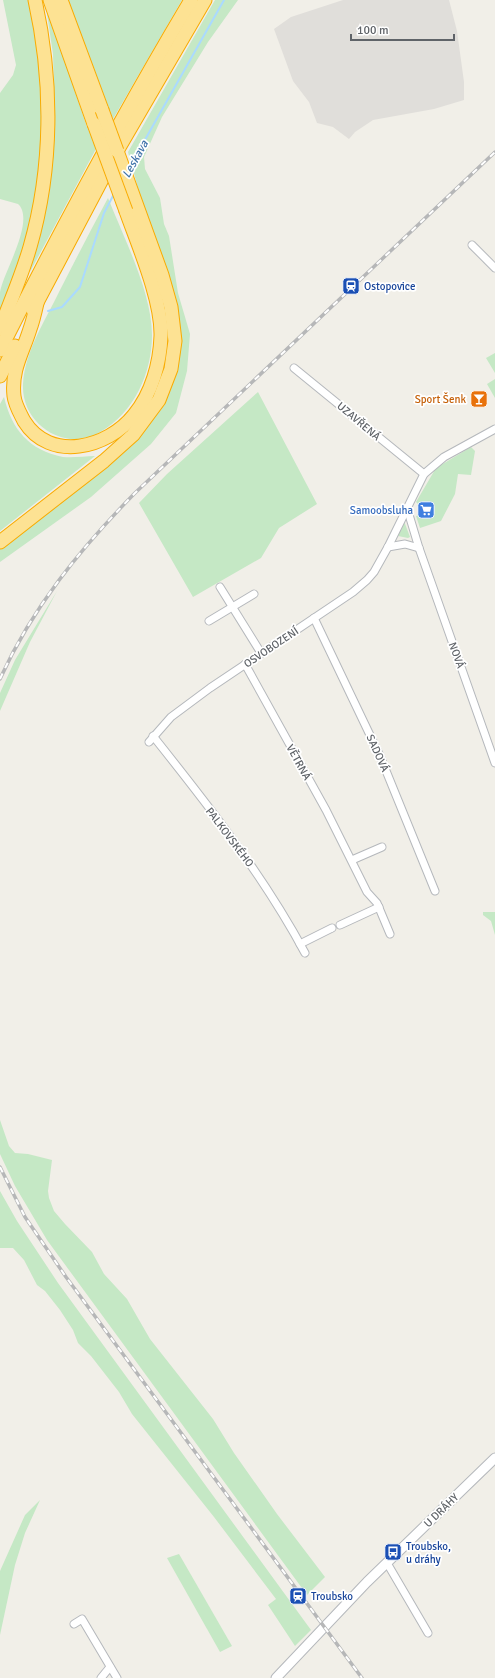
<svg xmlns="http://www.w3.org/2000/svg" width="495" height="1678" font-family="Signika,sans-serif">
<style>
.industrial{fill:#e0deda}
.green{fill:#c5e8c5}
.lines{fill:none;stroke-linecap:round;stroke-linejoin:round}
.stream{stroke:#aadaff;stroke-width:2}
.minor-casing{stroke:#b5b8bc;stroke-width:9}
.tertiary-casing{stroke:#b5b8bc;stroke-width:11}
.motorway-casing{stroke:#f9ab00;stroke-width:15}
.minor{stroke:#fff;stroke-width:7}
.tertiary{stroke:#fff;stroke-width:9}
.motorway{stroke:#fde293;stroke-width:13}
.rail-casing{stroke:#b6b7b8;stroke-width:3.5}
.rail{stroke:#fff;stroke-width:2;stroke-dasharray:6;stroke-linecap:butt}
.motorway-bridge-casing{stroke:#f9ab00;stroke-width:15;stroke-linecap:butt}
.motorway-bridge{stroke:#fde293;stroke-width:13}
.labels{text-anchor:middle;stroke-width:3.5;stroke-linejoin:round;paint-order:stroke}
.transit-label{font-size:11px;fill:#164399;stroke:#fff;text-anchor:start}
.food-label{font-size:11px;fill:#c56008;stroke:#fff;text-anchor:end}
.street-label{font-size:11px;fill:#5f6368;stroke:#fff}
.shop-label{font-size:11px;fill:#366cbe;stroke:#fff;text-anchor:end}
.water-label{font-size:12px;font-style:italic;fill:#4174aa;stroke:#fff}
</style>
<rect width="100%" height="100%" fill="#f1efe8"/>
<path class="industrial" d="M343,0h106l8,31 7,51v18l-30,9 -61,11 -18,12 -6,7 -16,-12 -16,-4 -8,-21 -16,-21 -19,-52 17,-12z"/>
<g class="green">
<path d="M3,0h29l3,16 9,114 -9,80 -35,119c0,-12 0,-25 0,-37 3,-19 36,-72 18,-88l-18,-5v-106l13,-18 3,-10z"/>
<path d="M68,0h114l-69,119z"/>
<path d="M215,0h23l-30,42 -46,75 -18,40 1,12 15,29 4,26 5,12 9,57 12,41 -3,37 -11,42 -25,31 -60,53 -91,65v-20l133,-107 38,-65 -9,-95 -34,-123z"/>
<path d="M47,14l3,3 37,110 10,20 -67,125 17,-70 8,-70 -2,-78z"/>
<path d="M108,198c16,40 44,95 44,137 0,38 -18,78 -52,97 -35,21 -79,-8 -77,-48 2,-33 22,-63 36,-92 16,-31 32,-63 49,-94z"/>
<path d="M495,353v20l-9,-15z"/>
<path d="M495,379v19l-8,-14z"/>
<path d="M258,392l59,112 -38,24 -18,30 -68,39 -54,-94 28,-29z"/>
<path d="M4,397c8,33 25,53 59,60 10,1 22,-1 32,-1l-95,75v-127z"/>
<path d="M471,447l4,4 -4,24 -13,-1 -3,20 -14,27 -21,7 -4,-12 7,-2 -2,-7 -5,-5 20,-34z"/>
<path d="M404,521l6,16 -2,1 -10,-2z"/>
<path d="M57,591l-27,51 -30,69v-18l15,-33z"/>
<path d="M483,912h12v23l-4,-14 -8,-6z"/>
<path d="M0,1120l9,26 6,7 13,1 24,6 -4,31 1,7 5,13 11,13 27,28 12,22 23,25 23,40 63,80 21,34 43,61 48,63 -18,18 -260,-355 -32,-54 -15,-32z"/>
<path d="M0,1191l17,30 41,62 253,347 -16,16 -27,-41 8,-6 -62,-82 -82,-103 -13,-22 -28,-36 -13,-13 -5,-13 -13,-20 -15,-19 -8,-6 -13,-25 -11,-12h-13z"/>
<path d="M40,1500l-15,33 -10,32 -15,70v-64l25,-56z"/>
<path d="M179,1554l53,92 -12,6 -53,-94z"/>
</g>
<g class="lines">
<g class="stream">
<path d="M129,168l95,-168"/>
<path d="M48,311l14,-4 18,-20 24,-74 10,-19"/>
</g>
<defs>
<g id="minor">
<path d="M472,245l23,23"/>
<path d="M294,368l130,106"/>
<path d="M407,508l12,40 76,215"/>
<path d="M388,547l17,-3 14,4"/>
<path d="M220,587l41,66"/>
<path d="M314,618l66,138 55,135"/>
<path d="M209,621l45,-27"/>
<path d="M245,664l81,146 41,82 10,11 13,31"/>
<path d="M153,736c55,69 110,139 152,217"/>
<path d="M149,742l22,-25 39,-29 143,-96 14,-12 7,-8 14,-25 36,-73 20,-17 51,-28"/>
<path d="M352,860l30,-13"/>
<path d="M340,925l39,-18"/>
<path d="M300,944l32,-16"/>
<path d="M387,1563l41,70"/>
<path d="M74,1624l8,-5 35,59"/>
<path d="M101,1678l9,-11"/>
</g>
<path id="tertiary" d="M276,1678l91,-96 128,-124"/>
<g id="motorway">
<path d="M50,0l44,124"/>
<path d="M61,0l41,110"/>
<path d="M37,303c-2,9 -4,18 -7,26 -7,23 -19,41 -16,67 1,9 6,17 10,25 26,42 84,27 110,-6 18,-22 26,-52 27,-79 1,-36 -23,-91 -35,-125"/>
<path d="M33,310l84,-159 88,-151"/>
<path d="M0,329c10,-27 22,-54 30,-82 23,-80 23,-166 5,-247"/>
<path d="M0,350c60,-119 123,-236 191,-350"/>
<path d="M0,376l15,-30"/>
<path d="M0,542l104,-81 29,-26 26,-35 12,-31 4,-28 -4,-34 -9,-32 -45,-124"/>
</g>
</defs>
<use href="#minor" class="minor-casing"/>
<use href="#tertiary" class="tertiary-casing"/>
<use href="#motorway" class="motorway-casing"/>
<use href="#minor" class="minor"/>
<use href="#tertiary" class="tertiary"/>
<use href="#motorway" class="motorway"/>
<defs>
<g id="rail">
<path d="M0,679c32,-71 80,-130 135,-186l360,-341"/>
<path d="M0,1167l25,50 41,60 296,401"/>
</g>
</defs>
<use href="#rail" class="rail-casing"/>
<use href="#rail" class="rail"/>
<defs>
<g id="motorway-bridge">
<path d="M102,110l15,41"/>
<path d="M94,124l32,87"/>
</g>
</defs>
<use href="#motorway-bridge" class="motorway-bridge-casing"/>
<use href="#motorway-bridge" class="motorway-bridge"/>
</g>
<defs>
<symbol id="station-square" viewBox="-11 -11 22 22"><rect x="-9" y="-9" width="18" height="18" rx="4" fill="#1a4fb4" stroke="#fff"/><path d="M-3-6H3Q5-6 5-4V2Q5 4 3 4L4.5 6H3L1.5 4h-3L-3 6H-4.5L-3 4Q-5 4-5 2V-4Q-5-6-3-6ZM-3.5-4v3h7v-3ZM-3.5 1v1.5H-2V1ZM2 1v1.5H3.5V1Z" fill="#fff"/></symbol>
<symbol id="bar-square" viewBox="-11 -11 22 22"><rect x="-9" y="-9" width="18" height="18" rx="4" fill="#e8710a" stroke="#fff"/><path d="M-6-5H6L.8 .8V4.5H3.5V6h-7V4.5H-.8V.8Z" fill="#fff"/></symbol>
<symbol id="supermarket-square" viewBox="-11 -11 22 22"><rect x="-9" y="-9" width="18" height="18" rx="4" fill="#3f7fe0" stroke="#fff"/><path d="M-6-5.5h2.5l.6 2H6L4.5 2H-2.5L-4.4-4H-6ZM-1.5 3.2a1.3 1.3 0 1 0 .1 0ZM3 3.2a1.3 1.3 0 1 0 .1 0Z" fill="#fff"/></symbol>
<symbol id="bus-square" viewBox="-11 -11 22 22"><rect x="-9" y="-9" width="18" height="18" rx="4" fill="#1a4fb4" stroke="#fff"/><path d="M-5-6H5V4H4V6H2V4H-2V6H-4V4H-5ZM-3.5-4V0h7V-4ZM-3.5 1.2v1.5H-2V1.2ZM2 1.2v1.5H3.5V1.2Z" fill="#fff"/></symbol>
</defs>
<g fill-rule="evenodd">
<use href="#station-square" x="341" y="276" width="20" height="20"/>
<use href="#bar-square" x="469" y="389" width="20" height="20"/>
<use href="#supermarket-square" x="416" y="500" width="20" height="20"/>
<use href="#bus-square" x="383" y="1542" width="20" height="20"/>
<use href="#station-square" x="288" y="1586" width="20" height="20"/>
</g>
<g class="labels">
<g class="transit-label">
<text x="364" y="290">Ostopovice</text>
<text x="406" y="1550">Troubsko,<tspan x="406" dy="13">u dráhy</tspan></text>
<text x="311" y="1600">Troubsko</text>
</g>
<g class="food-label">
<text x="466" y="403">Sport Šenk</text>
</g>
<g class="street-label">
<text transform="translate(359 421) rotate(40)" y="4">UZAVŘENÁ</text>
<text transform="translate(271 647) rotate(-34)" y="4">OSVOBOZENÍ</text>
<text transform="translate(457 655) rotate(70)" y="4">NOVÁ</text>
<text transform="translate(378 753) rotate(66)" y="4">SADOVÁ</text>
<text transform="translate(299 762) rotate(61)" y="4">VĚTRNÁ</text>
<text transform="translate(230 837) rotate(53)" y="4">PALKOVSKÉHO</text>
<text transform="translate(441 1510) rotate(-44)" y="4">U DRÁHY</text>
</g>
<g class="shop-label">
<text x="413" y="514">Samoobsluha</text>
</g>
<g class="water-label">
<text transform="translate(135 159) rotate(-61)" y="4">Leskava</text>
</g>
</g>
<path d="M351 34v6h103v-6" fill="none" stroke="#5f6368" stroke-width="2"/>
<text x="357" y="34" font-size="12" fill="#5f6368" stroke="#ffffff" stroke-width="3" paint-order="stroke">100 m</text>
</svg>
